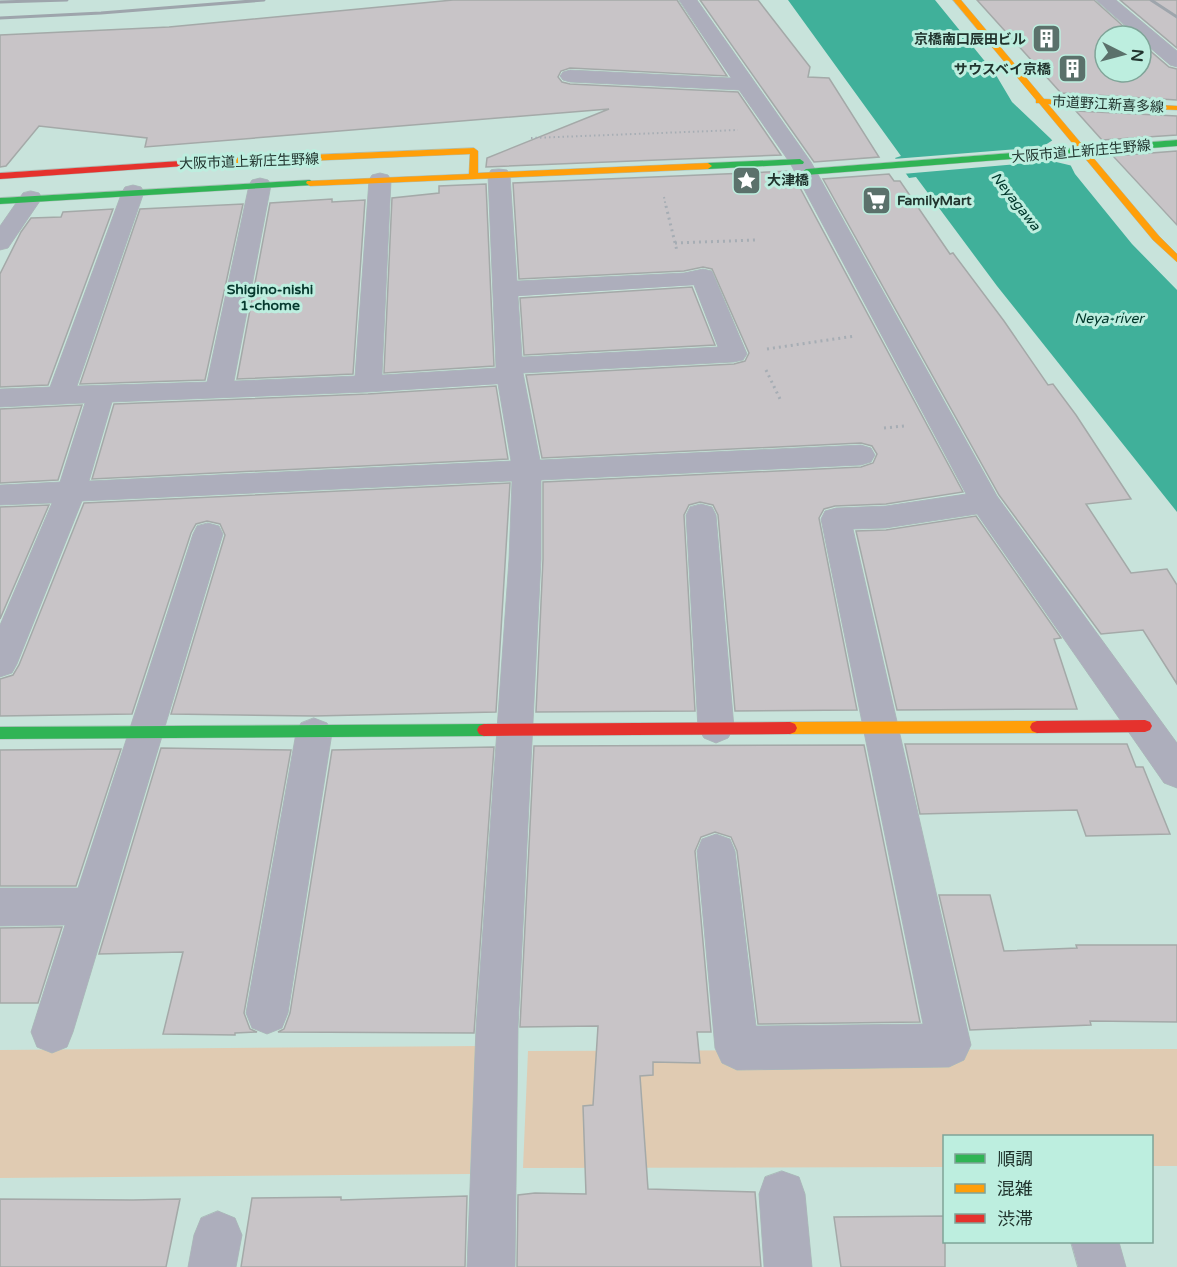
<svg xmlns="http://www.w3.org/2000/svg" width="1177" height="1267" font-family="'Varela Round','Noto Sans JP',sans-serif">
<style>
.green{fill:#e0cbb2}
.water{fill:#40b09a}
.pier{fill:#c8e3db}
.building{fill:#c8c4c7;stroke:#a4a9a8;stroke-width:1.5}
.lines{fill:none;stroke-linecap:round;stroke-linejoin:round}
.street-casing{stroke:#a9beb8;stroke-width:1}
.fast-casing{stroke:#a9beb8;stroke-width:1}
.slow-casing{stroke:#a9beb8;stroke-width:1}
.jam-casing{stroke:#a9beb8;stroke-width:1}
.path-far1{stroke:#a6adb4;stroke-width:2;stroke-dasharray:1.5 3;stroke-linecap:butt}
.path{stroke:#a6adb4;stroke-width:3;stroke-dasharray:2 4;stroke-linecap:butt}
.street{fill:#adaebc;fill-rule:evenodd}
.fast{fill:#30b455;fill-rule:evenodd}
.slow{fill:#ff9f0a;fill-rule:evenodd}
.jam{fill:#e5322d;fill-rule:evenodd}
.rail{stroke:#9ea5ac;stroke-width:3}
.labels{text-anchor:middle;stroke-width:6;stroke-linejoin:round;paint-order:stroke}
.far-poi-label{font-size:14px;font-weight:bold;fill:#21342e;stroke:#bdeedf;text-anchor:end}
.far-street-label{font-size:14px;fill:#21342e;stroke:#bdeedf}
.far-water-label{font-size:14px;font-style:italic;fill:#00372b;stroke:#bdeedf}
.far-neighbourhood-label{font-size:14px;font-weight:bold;fill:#06392e;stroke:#bdeedf}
</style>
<rect width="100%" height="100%" fill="#c8e3db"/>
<g class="green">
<path d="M477,1046l-7,128 -470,4v-128z"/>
<path d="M1177,1049v117h-25v-30h-208v31l-421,1 5,-117z"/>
</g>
<path class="water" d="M788,0h147l61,75 16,27 39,37 19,25 5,10 57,70 45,46v222l-180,-226 -81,-109 -7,1 -14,-20 6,-2z"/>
<path class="pier" d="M1053,140l20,26 -21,-5 -150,13 -9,-15 149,-12z"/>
<g class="building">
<path d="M453,0h224l50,76 -157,-8 -9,3 -3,6 4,5 8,2 168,8 43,63 -295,12 1,-9 122,-49 -464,38 2,-9 -108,-12 -33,40 -6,1v-132l169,-8z"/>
<path d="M700,0h58l52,67 -2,10 21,1 50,79 -65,5z"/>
<path d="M977,0h117l40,36h-29v36h36v-29l28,24 8,2v31l-116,-7z"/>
<path d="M1120,0h57v48z"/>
<path d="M1076,111l101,5v19l-75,5z"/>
<path d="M1177,151v74l-64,-69z"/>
<path d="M791,171l172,321 -77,12 -51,2 -11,3 -5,9 38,192 -122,1 -17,-196 -5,-10 -13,-3 -11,3 -5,10 11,196 -159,1 7,-153v-77l318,-15 12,-4 4,-9 -5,-8 -11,-3 -319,15 -16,-83 208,-11 11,-3 4,-8 -37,-84 -9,-2 -19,4 -165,8 -6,-96z"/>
<path d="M889,174l5,7h6l50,73 3,-1 51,68 44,64 5,-1 23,31 55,84 -45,5 45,69 36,-4 10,16v99l-34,-54 -42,4 -102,-139 -176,-316z"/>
<path d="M486,184l8,182 -110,7 8,-175 47,-5v-7z"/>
<path d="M332,199v3l33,-2 -12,174 -116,5 33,-176z"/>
<path d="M243,204l-38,176 -125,4 60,-175z"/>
<path d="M113,209l-65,176 -48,2v-113l21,-42 10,-14 30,-1 2,-5z"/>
<path d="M692,287l23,58 -191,10 -4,-57z"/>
<path d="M496,386l12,73 -416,20 22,-75 254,-10z"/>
<path d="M82,405l-24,75 -58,3v-74z"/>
<path d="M510,483l-14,229 -182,4 -143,-2 54,-179 -5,-11 -13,-3 -11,3 -5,9 -59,181 -132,2v-37l13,-4 6,-10 65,-162z"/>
<path d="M49,505l-49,114v-112z"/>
<path d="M976,516l85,122 -7,1 23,70 -180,1 -41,-179 30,-1z"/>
<path d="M905,744h222l9,23h7l27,67 -84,2 -9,-26 -157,4z"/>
<path d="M864,745l56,277 -162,2 -21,-173 -6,-14 -16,-5 -14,5 -6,14 16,181h-14l3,31 -47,-1v13l-13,1 8,113 107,3 6,75h-244l1,-72 17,-2 51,1 -3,-88 10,-1 5,-79 -78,1 14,-281z"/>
<path d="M494,747l-20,286 -196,-1 6,-3 6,-16 42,-263z"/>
<path d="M161,748l130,2 -47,263 6,16 7,3 -22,1v2l-72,-1 20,-82 -84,2z"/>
<path d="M121,749l-45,137h-76v-136z"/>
<path d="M939,895h51l14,56 73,-3 -1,-3h101v77l-87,-1 1,4 -121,5z"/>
<path d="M62,927l-24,76h-38v-75z"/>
<path d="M467,1196l-2,71h-224l11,-69 89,-1v3z"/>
<path d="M0,1199l133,1 47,-1 -14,68h-166z"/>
<path d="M945,1216v51h-104l-7,-50z"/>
</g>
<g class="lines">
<defs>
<g id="street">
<path d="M679,0h18l114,162 186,334 180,247v45l-13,-5 -187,-269 -91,14 -33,1 118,516 -7,15 -15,7 -212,3 -15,-7 -7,-15 -18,-197 5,-12 14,-5 14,5 5,12 21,175 167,-2 -102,-505 4,-8 11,-3 50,-2 80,-12 -176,-331 -51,-73 -169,-8 -7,-2 -3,-4 3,-4 7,-2 161,8z"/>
<path d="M1096,0h20l61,51v16l-7,-2 -29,-25v-4h-4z"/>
<path d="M499,169l8,1 3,5 7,106 167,-8 19,-4 9,2 35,83 -4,6 -9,2 -211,11 17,87 321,-15 10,3 4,7 -4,7 -10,3 -320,15v79l-23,469 -3,239h-48l9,-239 33,-469 3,-78 -430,20 -65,163 -5,9 -12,4v-52l52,-122 -52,2v-20l60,-3 25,-79 -85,4v-18l50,-2 72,-195 3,-5 8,-2 8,2 3,5 -67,194 130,-4 42,-197 3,-5 8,-2 8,2 3,5 -37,196 121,-5 14,-196 3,-5 8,-2 8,2 3,5 -9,195 114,-7 -8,-193 3,-5zM694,285l24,62 -196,10 -4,-61zM498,384l13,77 -422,20 23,-79 256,-10z"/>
<path d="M31,191l8,2 3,5 -34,50 -8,2v-24l23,-33z"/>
<path d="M701,504l11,3 4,8 18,213 -6,10 -12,5 -12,-5 -6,-10 -12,-213 4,-8z"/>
<path d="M208,523l11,3 4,8 -150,498 -6,15 -15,6 -15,-6 -6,-15 34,-107 -65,1v-38h78l115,-354 4,-8z"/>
<path d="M314,718l13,5 5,10 -44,280 -6,15 -15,6 -15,-6 -6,-15 50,-280 5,-10z"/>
<path d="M782,1171l17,6 6,17 7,73h-48l-5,-73 6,-17z"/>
<path d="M218,1211l17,7 7,17 -6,32h-48l6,-32 7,-17z"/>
<path d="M1071,1242h48l7,25h-48z"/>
</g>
<g id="fast">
<path d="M1177,140v6l-371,29 -4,-3 4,-3z"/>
<path d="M800,159l4,3 -1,2 -95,5 -4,-3 4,-3z"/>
<path d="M310,180l4,3 -1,2 -313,19v-6z"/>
<path d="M484,724l5,2 2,4 -2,4 -5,2 -484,3v-12z"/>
</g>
<g id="slow">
<path d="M953,0h8l83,99 133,7v4l-129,-6 111,132 18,18v8l-24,-22 -114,-137h-3v-3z"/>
<path d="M474,148l4,3v22l230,-10 4,3 -4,3 -398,17 -4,-3 1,-2 162,-7 1,-20 -260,11 -4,-3 4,-3z"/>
<path d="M1037,721l5,2 2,4 -2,4 -5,2 -247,1 -5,-2 -2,-4 2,-4 5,-2z"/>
</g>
<g id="jam">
<path d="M210,159l4,3 -1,2 -213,15v-6z"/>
<path d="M1145,720l5,2 2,4 -2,4 -5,2 -108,1 -5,-2 -2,-4 2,-4 5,-2z"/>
<path d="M790,722l5,2 2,4 -2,4 -5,2 -306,2 -5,-2 -2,-4 2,-4 5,-2z"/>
</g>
</defs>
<use href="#street" class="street-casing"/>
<use href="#fast" class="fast-casing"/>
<use href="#slow" class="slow-casing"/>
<use href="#jam" class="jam-casing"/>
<g class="path-far1">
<path d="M531,138l207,-8"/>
<path d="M664,197l2,10"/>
</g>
<g class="path">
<path d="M666,206l11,45"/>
<path d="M675,243l80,-3"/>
<path d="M767,349l88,-13"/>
<path d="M766,370l14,29"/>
<path d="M884,428l20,-2"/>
</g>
<use href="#street" class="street"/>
<use href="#fast" class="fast"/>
<use href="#slow" class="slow"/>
<use href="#jam" class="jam"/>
<g class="rail">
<path d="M1151,0l26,17"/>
<path d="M0,2l67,-2"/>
<path d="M0,18l101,-5 163,-13"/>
</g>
</g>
<defs>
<symbol id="building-square" viewBox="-11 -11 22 22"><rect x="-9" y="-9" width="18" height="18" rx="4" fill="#5b716b" stroke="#bdeedf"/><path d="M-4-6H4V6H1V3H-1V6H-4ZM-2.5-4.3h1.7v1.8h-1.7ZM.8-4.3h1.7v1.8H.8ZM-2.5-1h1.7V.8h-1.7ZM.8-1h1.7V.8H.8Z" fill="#fff"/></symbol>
<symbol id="sight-square" viewBox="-11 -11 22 22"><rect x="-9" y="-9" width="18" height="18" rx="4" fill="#5b716b" stroke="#bdeedf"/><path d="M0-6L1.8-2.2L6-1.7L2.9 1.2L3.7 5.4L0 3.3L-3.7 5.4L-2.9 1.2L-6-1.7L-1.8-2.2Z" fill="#fff"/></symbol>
<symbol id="supermarket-square" viewBox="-11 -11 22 22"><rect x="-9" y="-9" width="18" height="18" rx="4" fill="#5b716b" stroke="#bdeedf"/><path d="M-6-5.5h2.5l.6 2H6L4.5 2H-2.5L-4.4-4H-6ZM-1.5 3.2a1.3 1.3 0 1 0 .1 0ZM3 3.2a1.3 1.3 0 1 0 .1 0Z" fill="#fff"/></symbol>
</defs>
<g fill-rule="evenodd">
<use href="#building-square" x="1030" y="22" width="33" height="33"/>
<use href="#building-square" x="1056" y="52" width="33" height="33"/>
<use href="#sight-square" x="730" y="164" width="33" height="33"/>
<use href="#supermarket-square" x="860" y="184" width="33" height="33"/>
</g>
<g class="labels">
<g class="far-poi-label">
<text x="1026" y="44">京橋南口辰田ビル</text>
<text x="1051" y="74">サウスベイ京橋</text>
<text x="767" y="185" text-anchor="start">大津橋</text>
<text x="897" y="205" text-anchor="start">FamilyMart</text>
</g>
<g class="far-street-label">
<text transform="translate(1108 104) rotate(3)" y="5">市道野江新喜多線</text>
<text transform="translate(1081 151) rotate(-5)" y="5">大阪市道上新庄生野線</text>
<text transform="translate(249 161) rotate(-2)" y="5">大阪市道上新庄生野線</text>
</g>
<g class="far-water-label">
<text transform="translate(1016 201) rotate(52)" y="5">Neyagawa</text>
<text x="1109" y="323">Neya-river</text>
</g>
<g class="far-neighbourhood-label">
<text x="270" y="294">Shigino-nishi<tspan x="270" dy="16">1-chome</tspan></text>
</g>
</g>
<rect x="943" y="1135" width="210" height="108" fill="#bdeedf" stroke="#7fa498" stroke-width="1.5"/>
<rect x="955" y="1154" width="30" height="9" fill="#30b455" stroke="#7fa498" stroke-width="1.5"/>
<text x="997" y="1165" font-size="18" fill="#21342e">順調</text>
<rect x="955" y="1184" width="30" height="9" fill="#ff9f0a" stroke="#7fa498" stroke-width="1.5"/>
<text x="997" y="1195" font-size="18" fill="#21342e">混雑</text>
<rect x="955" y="1214" width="30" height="9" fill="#e5322d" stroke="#7fa498" stroke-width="1.5"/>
<text x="997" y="1225" font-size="18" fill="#21342e">渋滞</text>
<g transform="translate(1123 54) rotate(96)"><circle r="28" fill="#bdeedf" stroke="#7fa498" stroke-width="1.5"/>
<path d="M0-4.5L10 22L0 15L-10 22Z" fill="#5b716b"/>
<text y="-9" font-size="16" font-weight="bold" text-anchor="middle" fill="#21342e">N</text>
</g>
</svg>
